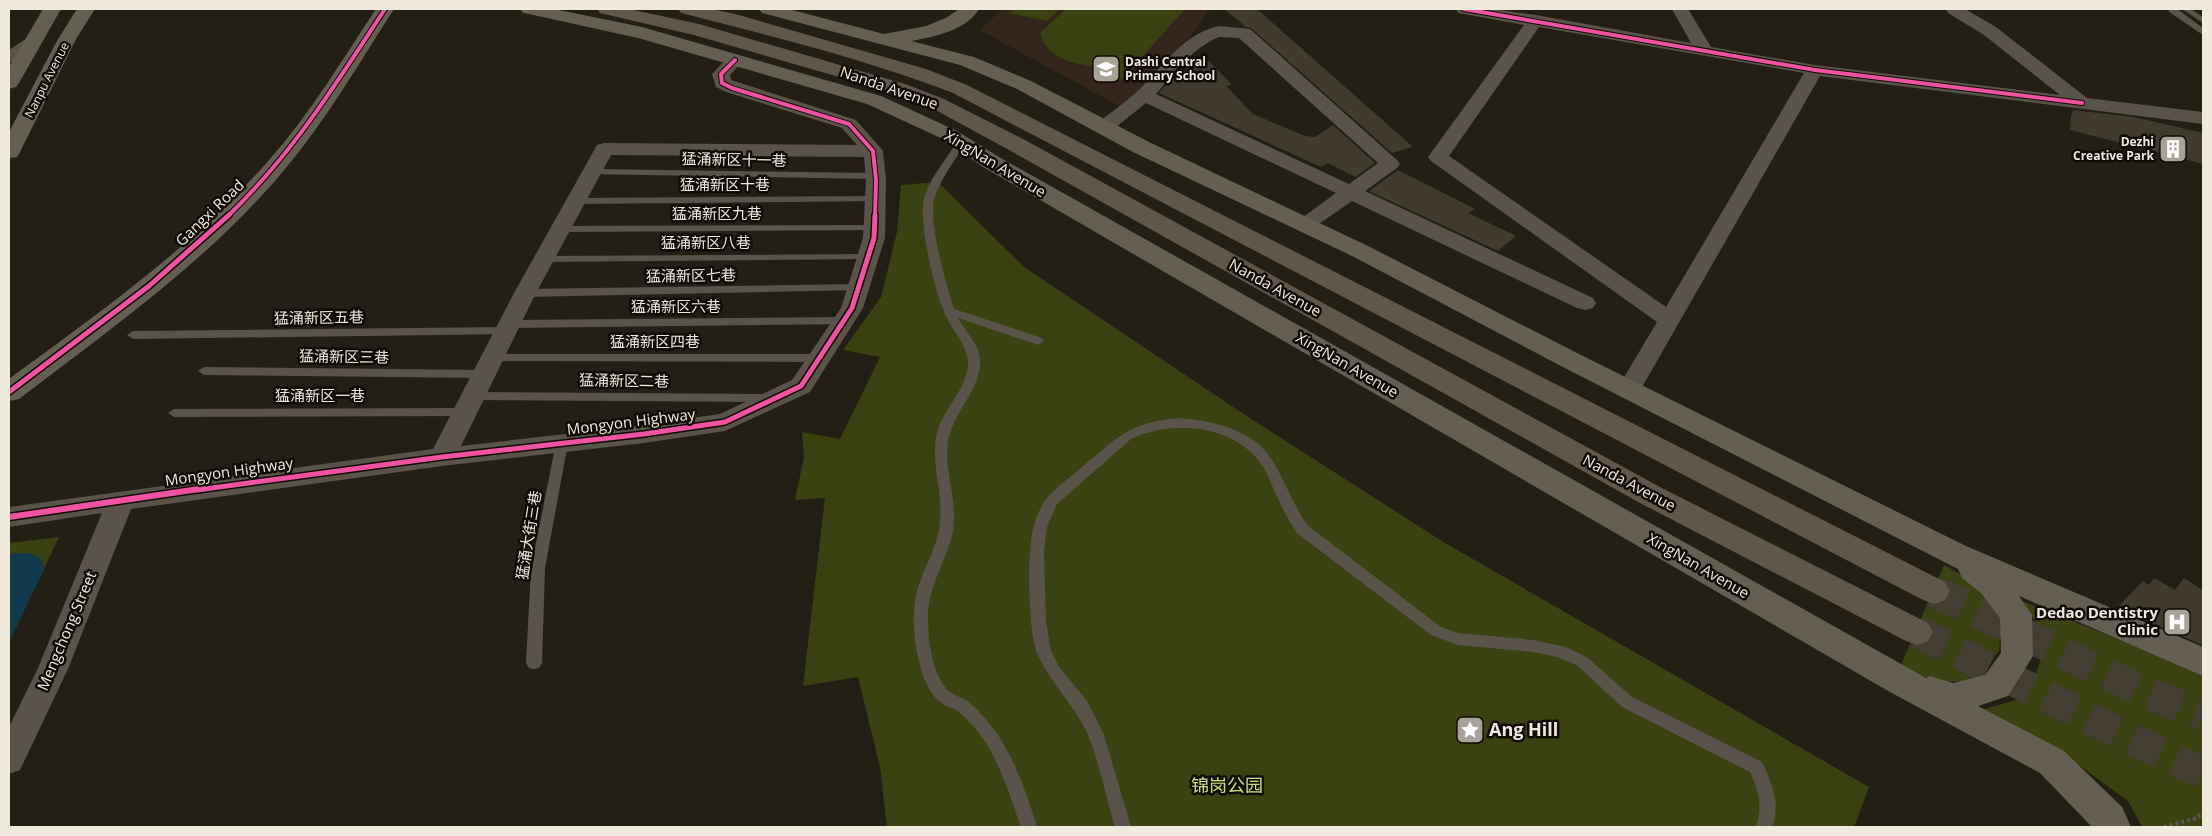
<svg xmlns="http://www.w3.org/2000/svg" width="2212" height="836" font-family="'Open Sans','Noto Sans SC',sans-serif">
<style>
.education{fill:#34261c}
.green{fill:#3a4211}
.water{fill:#133a4d}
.building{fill:#413a2f}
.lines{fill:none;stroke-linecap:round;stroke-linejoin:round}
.highway-tunnel{stroke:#433d32;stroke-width:32;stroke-dasharray:32 16;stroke-linecap:butt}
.path{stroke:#5b564e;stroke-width:4;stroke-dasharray:3 3;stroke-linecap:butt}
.lane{fill:#5a534a;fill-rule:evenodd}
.street{fill:#5a534a;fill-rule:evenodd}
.secondary{fill:#655e53;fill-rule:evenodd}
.highway{fill:#60574a;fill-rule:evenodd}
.cycleway-far2-casing{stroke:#100c05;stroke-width:6}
.cycleway-far1-casing{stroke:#100c05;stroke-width:8}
.cycleway-casing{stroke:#100c05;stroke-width:9}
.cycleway-far2{stroke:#f153a3;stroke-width:4}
.cycleway-far1{stroke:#f153a3;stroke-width:5}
.cycleway{stroke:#f153a3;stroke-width:6}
.labels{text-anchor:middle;stroke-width:5;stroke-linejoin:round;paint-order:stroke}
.far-poi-label{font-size:12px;font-weight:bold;fill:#f0eadd;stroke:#100c05;text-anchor:start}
.far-street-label{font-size:12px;fill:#f0eadd;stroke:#100c05}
.street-label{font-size:15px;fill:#f0eadd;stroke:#100c05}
.poi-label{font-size:15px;font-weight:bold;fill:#f0eadd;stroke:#100c05;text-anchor:end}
.near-poi-label{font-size:18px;font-weight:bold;fill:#f0eadd;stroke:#100c05;text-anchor:start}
.near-park-label{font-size:18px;fill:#c8e07a;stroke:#100c05}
</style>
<rect width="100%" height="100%" fill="#241f14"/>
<path class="education" d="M1002,9h208l-15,22 -72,77 -143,-78z"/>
<g class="green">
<path d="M1014,9h45l-12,12 -38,-8z"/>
<path d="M1066,9h119l-64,71 -12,-3 9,-9c-29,-2 -69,-2 -78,-35z"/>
<path d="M938,182l86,85 218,146 203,130 424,244 -15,40h-967l-7,-60 -22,-90 -55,9 22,-188 -30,2 9,-43 -2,-25 38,7 40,-82 -37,-7 38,-53 16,-65 4,-47z"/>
<path d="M59,537l-50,105v-99z"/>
<path d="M1944,565l37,21 21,27 -3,38 -22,24 -13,6 -26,1 -38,-15z"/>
<path d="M2022,601l181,72v154h-61l-14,-26 -63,-46 -88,-44 50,-14 15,-40 -5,-33z"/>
</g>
<path class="water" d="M29,553l13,6 2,10 -35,73v-88z"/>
<g class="building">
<path d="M1224,9h33l156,138 -21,6 -141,-125 -5,-1z"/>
<path d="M1208,60l24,25 -6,1 27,28 52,22 10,1 18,-12 42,38 -20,14 -27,-14 -7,4 -162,-74 10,-12 20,-11 -3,-5z"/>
<path d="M2073,110l61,7 69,16v31l-133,-34 1,-13z"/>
<path d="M1398,170l77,39 -7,4 48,23 -18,15 -129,-60z"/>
<path d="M2154,578l21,12 9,-12 19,12v55l-52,-22 -32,-17 24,-25 6,4z"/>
</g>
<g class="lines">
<g class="highway-tunnel">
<path d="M1934,591l204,98 65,26"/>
<path d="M1917,632l259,129 27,11"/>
</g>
<path class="path" d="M2164,827l33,-9 6,-6"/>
<g class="lane">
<path d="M2169,9h8l26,19v7l-34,-23z"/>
<path d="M2182,9h9l12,8v6z"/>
<path d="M961,140l5,3c-11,17 -24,34 -31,53 -8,24 11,88 19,113l88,29 2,3 -6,4 -80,-27c6,11 15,20 20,32 11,32 -25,60 -30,91 -4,28 8,55 6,83 -4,35 -27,58 -26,97 1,22 4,56 22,71 5,4 11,5 17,9 9,6 19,18 26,27 21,28 34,66 44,99h-16c-11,-30 -20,-63 -39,-90 -7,-9 -17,-21 -26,-27 -6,-3 -12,-4 -17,-9 -11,-9 -17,-26 -20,-40 -7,-28 -8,-58 3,-85 7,-18 17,-35 18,-54 3,-30 -10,-60 -3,-90 7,-24 30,-43 31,-68 0,-19 -15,-32 -22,-48 -11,-22 -28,-94 -22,-118 5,-19 22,-38 32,-55z"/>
<path d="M592,169l283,4 5,3 -5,3 -287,-5 -1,-2z"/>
<path d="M876,196l5,3 -1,2 -306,3 -5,-3 5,-3z"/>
<path d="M875,225l5,3 -1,2 -320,2 -5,-3 5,-3z"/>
<path d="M868,254l4,1 1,2 -1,2 -329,3 -5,-3 5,-3z"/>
<path d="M858,284l6,4 -2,2 -337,7 -6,-4 6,-4z"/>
<path d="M844,317l6,4 -2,3 -339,4 -6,-4 6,-4z"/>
<path d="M505,327l6,4 -2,3 -376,5 -6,-4 6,-4z"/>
<path d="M491,354h329l6,4 -6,4 -333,-1 -2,-3z"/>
<path d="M204,367l279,3 6,4 -6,4 -279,-3 -6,-4z"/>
<path d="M473,392l298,2 6,4 -6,4 -298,-2 -6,-4z"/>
<path d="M466,408l6,4 -6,4 -292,1 -6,-4 6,-4z"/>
<path d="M1180,418c33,3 73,11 92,42 13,21 21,44 35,65l134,102 17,6 75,7 33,7 22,11 44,39 130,65c10,22 19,41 10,65h-16c7,-20 3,-36 -6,-55l-128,-65 -44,-41 -20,-9 -25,-5 -75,-7 -27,-10 -134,-102c-7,-11 -14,-22 -19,-34 -6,-12 -10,-27 -19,-38 -30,-37 -87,-41 -128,-22l-74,65 -10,23 -3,25 2,70 5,29 9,17 27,33 17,34 27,92h-16c-9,-29 -16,-67 -28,-94 -13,-29 -37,-50 -50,-80 -9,-24 -10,-99 -4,-124 2,-9 8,-24 14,-31 9,-11 24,-21 34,-30 37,-31 48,-46 99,-50z"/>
<path d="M562,438l6,5 -23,125 -3,95 -3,5 -5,1 -5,-1 -3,-5 5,-95 25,-125z"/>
</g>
<g class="street">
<path d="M1456,9h35l45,6 155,28 -19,-34h16l23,38 104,18 245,30 -76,-60 -36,-22 -2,-4h19l31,18 91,71 116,14v12l-383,-48 -179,313 -3,6 -9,2 -9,-2 -3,-6 40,-67 -226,-161 -3,-4 96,-132 -60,-11 -6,-1zM1539,27l265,46 -138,234 -217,-151z"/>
<path d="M1219,26l31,3 147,131 3,4 -3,4 -32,23 228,107 3,5 -3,5 -8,2 -8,-2 -225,-107 -39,27 -7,2 -7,-2 -4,-4 4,-4 37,-27 -190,-90 -35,28 -7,2 -7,-2 -3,-4 3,-4c15,-11 30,-22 43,-34 24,-24 43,-55 79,-63zM1219,37l20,1 139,125 -29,21 -193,-90c19,-21 36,-46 63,-57z"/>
<path d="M30,39l6,1 3,4c-6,9 -20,17 -30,19v-13l15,-10z"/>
<path d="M735,55l6,1 3,4 -14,15 1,5 125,40 27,31 3,29 -1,58 -22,70 -53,84 -85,39 -81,12 -202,23 -311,43 -63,160 -48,101 -11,4v-47l29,-59 64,-155 -93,14v-20l424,-58 81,-156 83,-148 7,-2 253,2 -15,-17 -116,-36 -10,-5 -4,-13 17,-18zM611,155l253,2 2,23 -3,58 -22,70 -49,72 -72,34 -76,11 -183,21 75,-153z"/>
</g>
<g class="secondary">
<path d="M43,9h18l-42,74 -3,4 -7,2v-22z"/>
<path d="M77,9h18l-19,30 -56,113 -3,5 -8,1v-26l49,-93z"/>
<path d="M376,9h18c-35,54 -67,110 -109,160 -75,90 -173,159 -266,230l-10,2v-22c91,-67 185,-133 260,-219 41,-46 73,-100 107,-151z"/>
<path d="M520,9h34l88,18 239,69 76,35 42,26 927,521 4,-2 23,7 32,-8 16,-22 -1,-35 -19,-25 -19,-15 -4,-9 -399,-204 -207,-109 -219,-104 -116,-63 -57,-24 -198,-52 -3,-4h29l96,25 42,-8 20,-8 13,-9h20c-12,21 -45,28 -68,32l63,16 57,24 118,61 219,104 209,107 389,193 237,101v29l-184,-80 13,19 1,41 -25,40 -30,10 86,45 58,56 9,20h-39l-52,-54 -150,-81 -907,-525 -40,-28 -76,-35 -229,-66 -109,-24 -6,-1z"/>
</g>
<g class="highway">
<path d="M597,9h32l70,15 206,60 39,15 81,41 635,347 268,136 5,9 -5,9 -11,4 -11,-4 -266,-138 -631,-353 -79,-43 -39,-15 -197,-57 -94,-22z"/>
<path d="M678,9h33l24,5 191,55 41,16 978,497 5,9 -5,9 -11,4 -11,-4 -970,-507c-88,-34 -181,-57 -272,-80z"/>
</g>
<defs>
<g id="cycleway-far2">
<path d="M1464,9l351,61 267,33"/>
<path d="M735,60l-14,14 1,9 10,5 117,36 24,27 3,29 -1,36"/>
<path d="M228,216c66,-64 107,-131 157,-207"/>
</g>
<g id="cycleway-far1">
<path d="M9,392l140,-106 80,-71"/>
<path d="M197,490l245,-33 202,-23 81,-12 76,-36 51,-78 22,-70 1,-23"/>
</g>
<path id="cycleway" d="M9,517l197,-29"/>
</defs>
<use href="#cycleway-far2" class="cycleway-far2-casing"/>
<use href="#cycleway-far1" class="cycleway-far1-casing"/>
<use href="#cycleway" class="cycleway-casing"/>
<use href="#cycleway-far2" class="cycleway-far2"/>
<use href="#cycleway-far1" class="cycleway-far1"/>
<use href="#cycleway" class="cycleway"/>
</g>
<defs>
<symbol id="school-square" viewBox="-11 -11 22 22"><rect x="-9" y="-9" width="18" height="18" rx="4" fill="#a9a397" stroke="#100c05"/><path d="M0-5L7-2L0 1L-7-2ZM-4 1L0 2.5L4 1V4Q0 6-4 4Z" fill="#fff"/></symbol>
<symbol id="building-square" viewBox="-11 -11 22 22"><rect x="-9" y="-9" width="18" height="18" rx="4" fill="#a9a397" stroke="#100c05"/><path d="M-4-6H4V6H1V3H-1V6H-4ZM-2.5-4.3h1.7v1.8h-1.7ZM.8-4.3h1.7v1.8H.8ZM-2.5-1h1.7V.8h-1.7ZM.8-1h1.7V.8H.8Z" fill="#fff"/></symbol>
<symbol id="hospital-square" viewBox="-11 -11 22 22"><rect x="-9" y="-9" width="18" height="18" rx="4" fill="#a9a397" stroke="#100c05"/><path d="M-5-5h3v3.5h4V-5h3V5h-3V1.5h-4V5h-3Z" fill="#fff"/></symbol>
<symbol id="sight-square" viewBox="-11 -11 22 22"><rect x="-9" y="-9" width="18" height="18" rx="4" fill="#a9a397" stroke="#100c05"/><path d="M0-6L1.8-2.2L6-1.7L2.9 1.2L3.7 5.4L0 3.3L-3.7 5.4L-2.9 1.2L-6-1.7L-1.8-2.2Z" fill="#fff"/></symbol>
</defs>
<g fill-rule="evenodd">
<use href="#school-square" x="1090" y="53" width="32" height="32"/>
<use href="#building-square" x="2157" y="133" width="32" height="32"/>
<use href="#hospital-square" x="2161" y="606" width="32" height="32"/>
<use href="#sight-square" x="1454" y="714" width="32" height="32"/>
</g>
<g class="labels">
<g class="far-poi-label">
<text x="1125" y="66">Dashi Central<tspan x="1125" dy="14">Primary School</tspan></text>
<text x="2154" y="146" text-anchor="end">Dezhi<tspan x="2154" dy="14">Creative Park</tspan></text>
</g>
<g class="far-street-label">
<text transform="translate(47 80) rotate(-63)" y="4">Nanpu Avenue</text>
</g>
<g class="street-label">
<text transform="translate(889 88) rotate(19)" y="5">Nanda Avenue</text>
<text transform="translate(734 160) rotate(1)" y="5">猛涌新区十一巷</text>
<text transform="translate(995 164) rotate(31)" y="5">XingNan Avenue</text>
<text x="725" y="190">猛涌新区十巷</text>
<text transform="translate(210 213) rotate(-44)" y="5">Gangxi Road</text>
<text x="717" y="219">猛涌新区九巷</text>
<text x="706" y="248">猛涌新区八巷</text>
<text transform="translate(691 276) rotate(-1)" y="5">猛涌新区七巷</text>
<text transform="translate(1275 288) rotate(29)" y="5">Nanda Avenue</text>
<text x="676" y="312">猛涌新区六巷</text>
<text transform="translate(319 318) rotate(-1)" y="5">猛涌新区五巷</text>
<text x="655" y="347">猛涌新区四巷</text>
<text transform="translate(344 357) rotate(1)" y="5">猛涌新区三巷</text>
<text transform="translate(1347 365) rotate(30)" y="5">XingNan Avenue</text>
<text transform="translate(624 381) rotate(1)" y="5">猛涌新区二巷</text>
<text x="320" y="401">猛涌新区一巷</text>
<text transform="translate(631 422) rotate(-7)" y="5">Mongyon Highway</text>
<text transform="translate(229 472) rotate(-8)" y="5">Mongyon Highway</text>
<text transform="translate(1629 483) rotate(28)" y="5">Nanda Avenue</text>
<text transform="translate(529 535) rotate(-81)" y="5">猛涌大街三巷</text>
<text transform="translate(1698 566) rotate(30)" y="5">XingNan Avenue</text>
<text transform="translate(67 631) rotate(-67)" y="5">Mengchong Street</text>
</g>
<g class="poi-label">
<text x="2158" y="618">Dedao Dentistry<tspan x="2158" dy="17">Clinic</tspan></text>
</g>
<g class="near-poi-label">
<text x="1489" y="736">Ang Hill</text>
</g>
<g class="near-park-label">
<text x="1227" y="792">锦岗公园</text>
</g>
</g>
<rect width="2212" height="836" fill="none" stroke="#f0eadd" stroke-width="20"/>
</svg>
